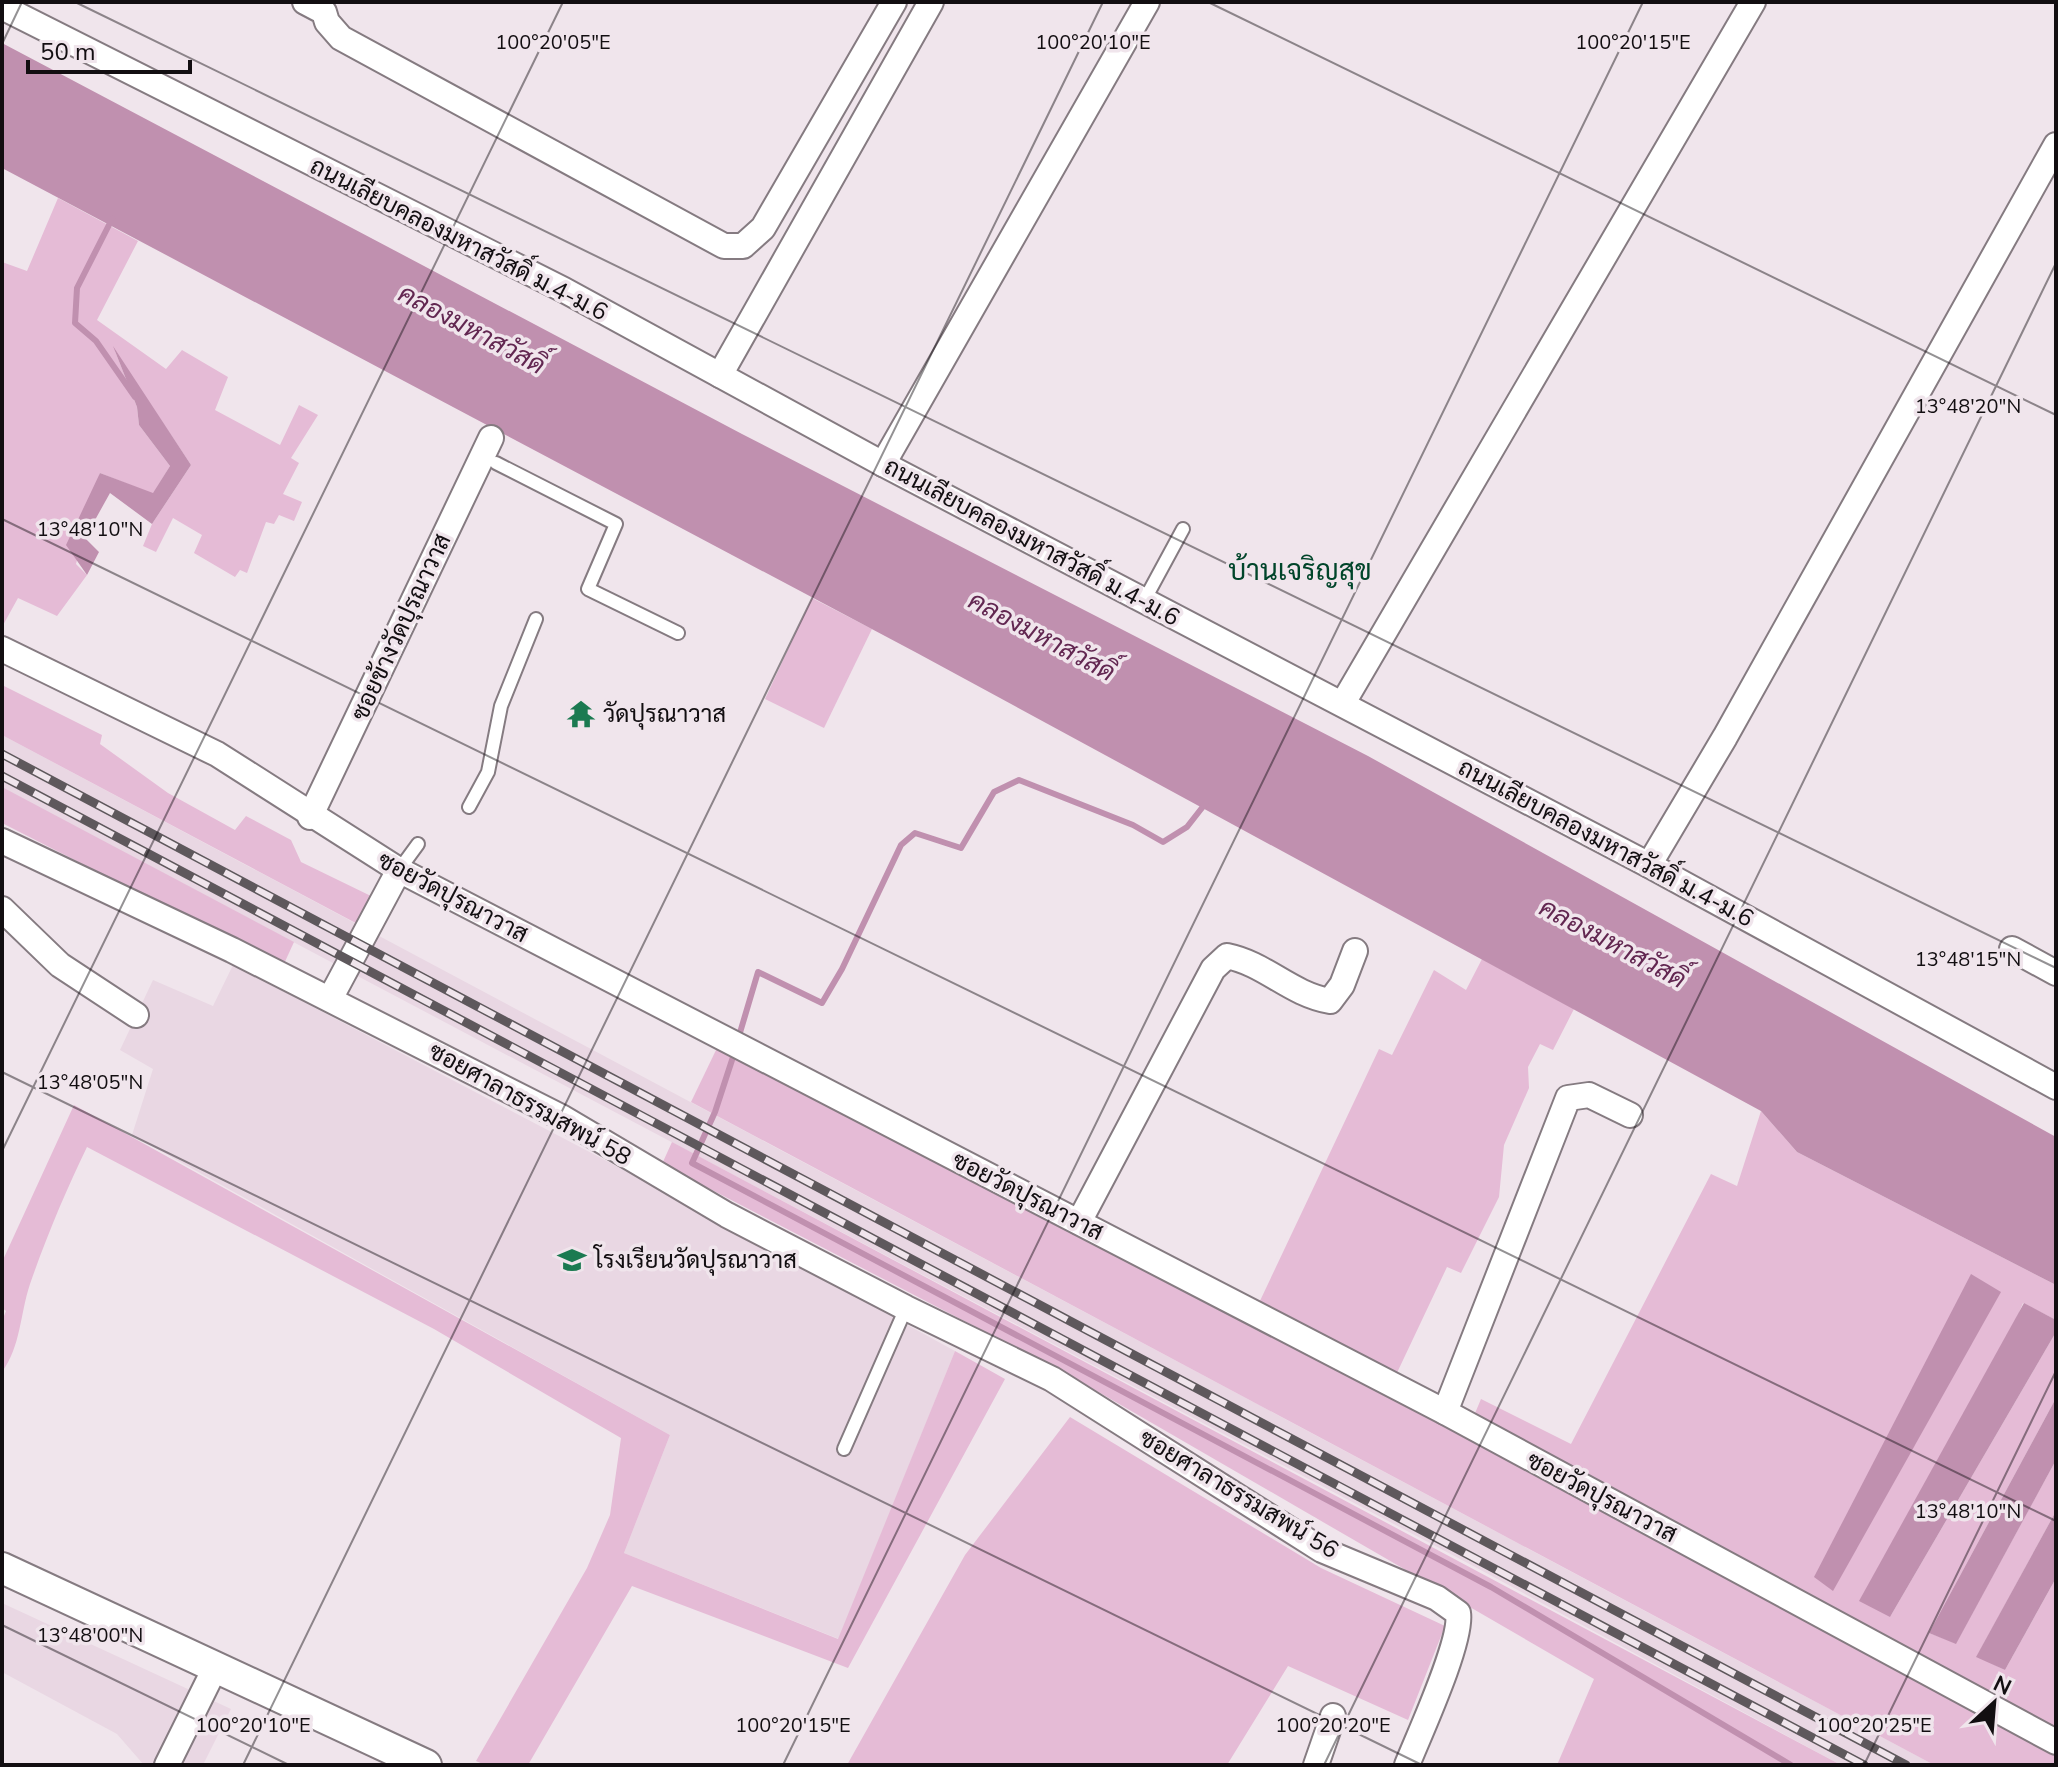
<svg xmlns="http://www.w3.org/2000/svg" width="2058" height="1767" font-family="'Nunito Sans',Sarabun,sans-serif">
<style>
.built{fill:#e9d7e3}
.green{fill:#e5bbd6}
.water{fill:#c090af}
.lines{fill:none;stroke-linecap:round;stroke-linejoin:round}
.stream{stroke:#c090af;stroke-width:6}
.service-casing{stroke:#857b81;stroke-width:16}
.minor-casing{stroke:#857b81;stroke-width:28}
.tertiary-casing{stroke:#857b81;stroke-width:34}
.service{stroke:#fff;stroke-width:12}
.minor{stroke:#fff;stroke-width:24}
.tertiary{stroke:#fff;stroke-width:30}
.rail-casing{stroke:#5e585c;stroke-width:9}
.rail{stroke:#f0e5ec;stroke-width:6;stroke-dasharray:18;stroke-linecap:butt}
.ticks{fill:none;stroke:#120e11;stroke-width:2;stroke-opacity:0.45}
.labels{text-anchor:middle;stroke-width:7;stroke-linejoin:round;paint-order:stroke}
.street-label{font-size:24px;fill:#120e11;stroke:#f0e5ec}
.poi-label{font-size:24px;fill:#120e11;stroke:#f0e5ec;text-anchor:start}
.water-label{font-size:26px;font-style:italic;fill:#622751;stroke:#f0e5ec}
.quarter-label{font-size:28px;fill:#00452a;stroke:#f0e5ec}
.ticks-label{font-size:20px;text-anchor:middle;fill:#120e11;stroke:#f0e5ec;stroke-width:7;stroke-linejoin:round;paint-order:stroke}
</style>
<rect width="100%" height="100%" fill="#f0e5ec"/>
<g class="built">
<path d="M2,735l1932,1030h-93l-364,-197 -1475,-780z"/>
<path d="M233,965l389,204 333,182 -116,288 -215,-86 46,-118 -538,-300 21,-66 -33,-19 33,-70 60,26z"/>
<path d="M2,1603l229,106 -28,56h-59l-27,-31 -115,-62z"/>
</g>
<g class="green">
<path d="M58,198l80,43 -41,79 69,49 16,-19 46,27 -13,33 65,35 19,-40 19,10 -27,43 8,5 -16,31 19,8 -8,19 -15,-6 -5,9 -8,-2 -19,51 -7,-3 -5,7 -41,-24 8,-18 -29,-17 -17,34 -13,-6 9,-22 39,-59 -76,-114 22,56 2,18 31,41 -17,28 -53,-21 -24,91 11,11 -30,41 -39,-18 -16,29v-365l25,9z"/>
<path d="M812,598l60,31 -48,99 -59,-29z"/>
<path d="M2,685l100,50 -2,9 68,49 67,37 11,-14 45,24 10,22 72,35 -6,32 -365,-194z"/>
<path d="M2,787l292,155 -11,24 -281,-143z"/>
<path d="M1482,959l92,50 -21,41 -13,-6 -12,23 1,21 -25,57 -5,52 -38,76 -14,-6 -52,110 -137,-72 121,-256 13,6 42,-85 32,20z"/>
<path d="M717,1048l966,503 373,202v12h-122l-1243,-663z"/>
<path d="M74,1105l596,330 -46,118 214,86 117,-288 50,28 -157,289 -216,-82 -104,179h-43l-9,-4 111,-193 23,-53 11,-77 -187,-109 -347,-182c-21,43 -41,91 -57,137 -10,30 -9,62 -28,88v-51l4,-10 -4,-3v-46z"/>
<path d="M1761,1111l36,41 259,133v35l-33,-17 -133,314 166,-285v66l-127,235 27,10 100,-183v51l-79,145 28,14 51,-92v153l-270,-149 -313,-164 8,-19 90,45 140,-270 26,12z"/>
<path d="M672,1142l1169,623h-284l37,-86 -518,-300 -414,-215z"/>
<path d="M1070,1417l251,151 124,58 -37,94 -120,-54 -61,99h-380l118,-210z"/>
</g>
<g class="water">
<path d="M2,43l740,391 626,322 688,381v148l-259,-133 -36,-41 -844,-458 -915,-485z"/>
<path d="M113,346l78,119 -39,59 -42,-31 -25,45 14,14 -12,23 -21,-30 34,-72 53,20 17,-27 -31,-41 -2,-18z"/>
<path d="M1971,1274l30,18 -168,299 -19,-14z"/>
<path d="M2024,1303l32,17v12l-166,285 -31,-16z"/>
<path d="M2056,1398v62l-100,184 -27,-11z"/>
<path d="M2056,1511v67l-51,92 -29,-13z"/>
</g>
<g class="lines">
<g class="stream">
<path d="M112,219l-35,69 -2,35 21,18 39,56"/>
<path d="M739,1036l19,-64 64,31 20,-34 59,-124 14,-12 46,15 33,-56 25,-12 114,45 30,17 24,-15 18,-23"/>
<path d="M733,1057l-18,55 -23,51 799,424 300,178"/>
</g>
<defs>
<g id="service">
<path d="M496,463l120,61 -28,65 90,44"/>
<path d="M1144,601l39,-72"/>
<path d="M469,807l19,-35 13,-66 35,-87"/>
<path d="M399,870l19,-26"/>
<path d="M844,1449l62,-141"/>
</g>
<g id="minor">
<path d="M305,2l19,10 3,10 14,16 383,208h19l20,-18 131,-226"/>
<path d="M2,7l562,283 319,174 766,401 407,222"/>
<path d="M720,375l211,-373"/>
<path d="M883,464l264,-462"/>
<path d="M2,649l215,105 182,116 1046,542 611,330"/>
<path d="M1343,703l410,-701"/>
<path d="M310,817l181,-379"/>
<path d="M2,841l230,109 331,168 164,97 179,93 146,71 270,171 115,48 21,15c5,27 -39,122 -51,152"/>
<path d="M1649,865l76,-128 331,-592"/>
<path d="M2,909l58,56 76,50"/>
<path d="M2012,949l44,24"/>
<path d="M330,999l69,-129"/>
<path d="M1079,1222l134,-253 14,-13c39,8 63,38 103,45l12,-16 13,-34"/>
<path d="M1445,1412l123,-314 21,-3 41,20"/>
<path d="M167,1765l49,-99"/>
<path d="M1316,1765l17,-49"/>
</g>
<path id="tertiary" d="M2,1568l424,197"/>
</defs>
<use href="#service" class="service-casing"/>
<use href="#minor" class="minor-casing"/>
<use href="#tertiary" class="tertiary-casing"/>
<use href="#service" class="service"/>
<use href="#minor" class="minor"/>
<use href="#tertiary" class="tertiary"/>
<defs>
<g id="rail">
<path d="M2,754l1904,1011"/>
<path d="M2,776l1862,989"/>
</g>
</defs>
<use href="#rail" class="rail-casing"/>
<use href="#rail" class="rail"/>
</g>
<path class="ticks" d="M75,2l1981,966M1208,2l848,413M2,44l20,-42M2,519l2054,1002M2,1072l1420,693M2,1151l561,-1149M2,1625l287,140M243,1765l860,-1763M783,1765l860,-1763M1324,1765l732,-1502M1864,1765l192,-394"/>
<defs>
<symbol id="temple-bare" viewBox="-9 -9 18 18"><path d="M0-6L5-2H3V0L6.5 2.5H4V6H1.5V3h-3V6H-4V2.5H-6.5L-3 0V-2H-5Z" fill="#1b7a51" stroke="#f0e5ec" stroke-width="2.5" paint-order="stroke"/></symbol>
<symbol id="school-bare" viewBox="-9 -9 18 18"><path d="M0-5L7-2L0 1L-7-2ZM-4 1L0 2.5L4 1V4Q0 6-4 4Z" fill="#1b7a51" stroke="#f0e5ec" stroke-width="2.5" paint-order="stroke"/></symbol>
</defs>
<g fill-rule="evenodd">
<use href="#temple-bare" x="561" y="694" width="40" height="40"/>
<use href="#school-bare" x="552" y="1240" width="40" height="40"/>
</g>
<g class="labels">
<g class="street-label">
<text transform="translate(459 239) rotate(27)" y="8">ถนนเลียบคลองมหาสวัสดิ์ ม.4-ม.6</text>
<text transform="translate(1032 542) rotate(28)" y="8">ถนนเลียบคลองมหาสวัสดิ์ ม.4-ม.6</text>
<text transform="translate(401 627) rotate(-65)" y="8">ซอยข้างวัดปุรณาวาส</text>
<text transform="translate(1606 843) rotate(28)" y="8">ถนนเลียบคลองมหาสวัสดิ์ ม.4-ม.6</text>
<text transform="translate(453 897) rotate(28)" y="8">ซอยวัดปุรณาวาส</text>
<text transform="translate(530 1104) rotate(29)" y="8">ซอยศาลาธรรมสพน์ 58</text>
<text transform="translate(1028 1196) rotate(27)" y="8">ซอยวัดปุรณาวาส</text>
<text transform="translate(1239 1494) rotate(31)" y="8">ซอยศาลาธรรมสพน์ 56</text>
<text transform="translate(1602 1497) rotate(28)" y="8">ซอยวัดปุรณาวาส</text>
</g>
<g class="poi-label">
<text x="603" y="722">วัดปุรณาวาส</text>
<text x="594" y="1268">โรงเรียนวัดปุรณาวาส</text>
</g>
<g class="water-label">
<text transform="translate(472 329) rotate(28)" y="9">คลองมหาสวัสดิ์</text>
<text transform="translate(1042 636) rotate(28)" y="9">คลองมหาสวัสดิ์</text>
<text transform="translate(1613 943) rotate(28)" y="9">คลองมหาสวัสดิ์</text>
</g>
<g class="quarter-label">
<text x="1300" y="580">บ้านเจริญสุข</text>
</g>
</g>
<g class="ticks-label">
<text x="553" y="49">100°20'05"E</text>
<text x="1093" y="49">100°20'10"E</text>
<text x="1633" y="49">100°20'15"E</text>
<text x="1968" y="413">13°48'20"N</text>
<text x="90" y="536">13°48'10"N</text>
<text x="1968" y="966">13°48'15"N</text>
<text x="90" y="1089">13°48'05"N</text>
<text x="1968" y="1518">13°48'10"N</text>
<text x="90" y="1642">13°48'00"N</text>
<text x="253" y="1732">100°20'10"E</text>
<text x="793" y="1732">100°20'15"E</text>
<text x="1333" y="1732">100°20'20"E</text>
<text x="1874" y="1732">100°20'25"E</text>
</g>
<rect width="2058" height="1767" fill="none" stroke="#120e11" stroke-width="8"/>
<g transform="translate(1994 1703) rotate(26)" stroke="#f0e5ec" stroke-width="6" paint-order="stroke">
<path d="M0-6L14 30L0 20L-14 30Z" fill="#120e11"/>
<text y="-12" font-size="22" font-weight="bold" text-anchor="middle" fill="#120e11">N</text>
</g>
<path d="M28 60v12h162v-12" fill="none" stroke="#120e11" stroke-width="4"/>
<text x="40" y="60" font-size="24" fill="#120e11" stroke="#f0e5ec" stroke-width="6" paint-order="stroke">50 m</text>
</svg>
